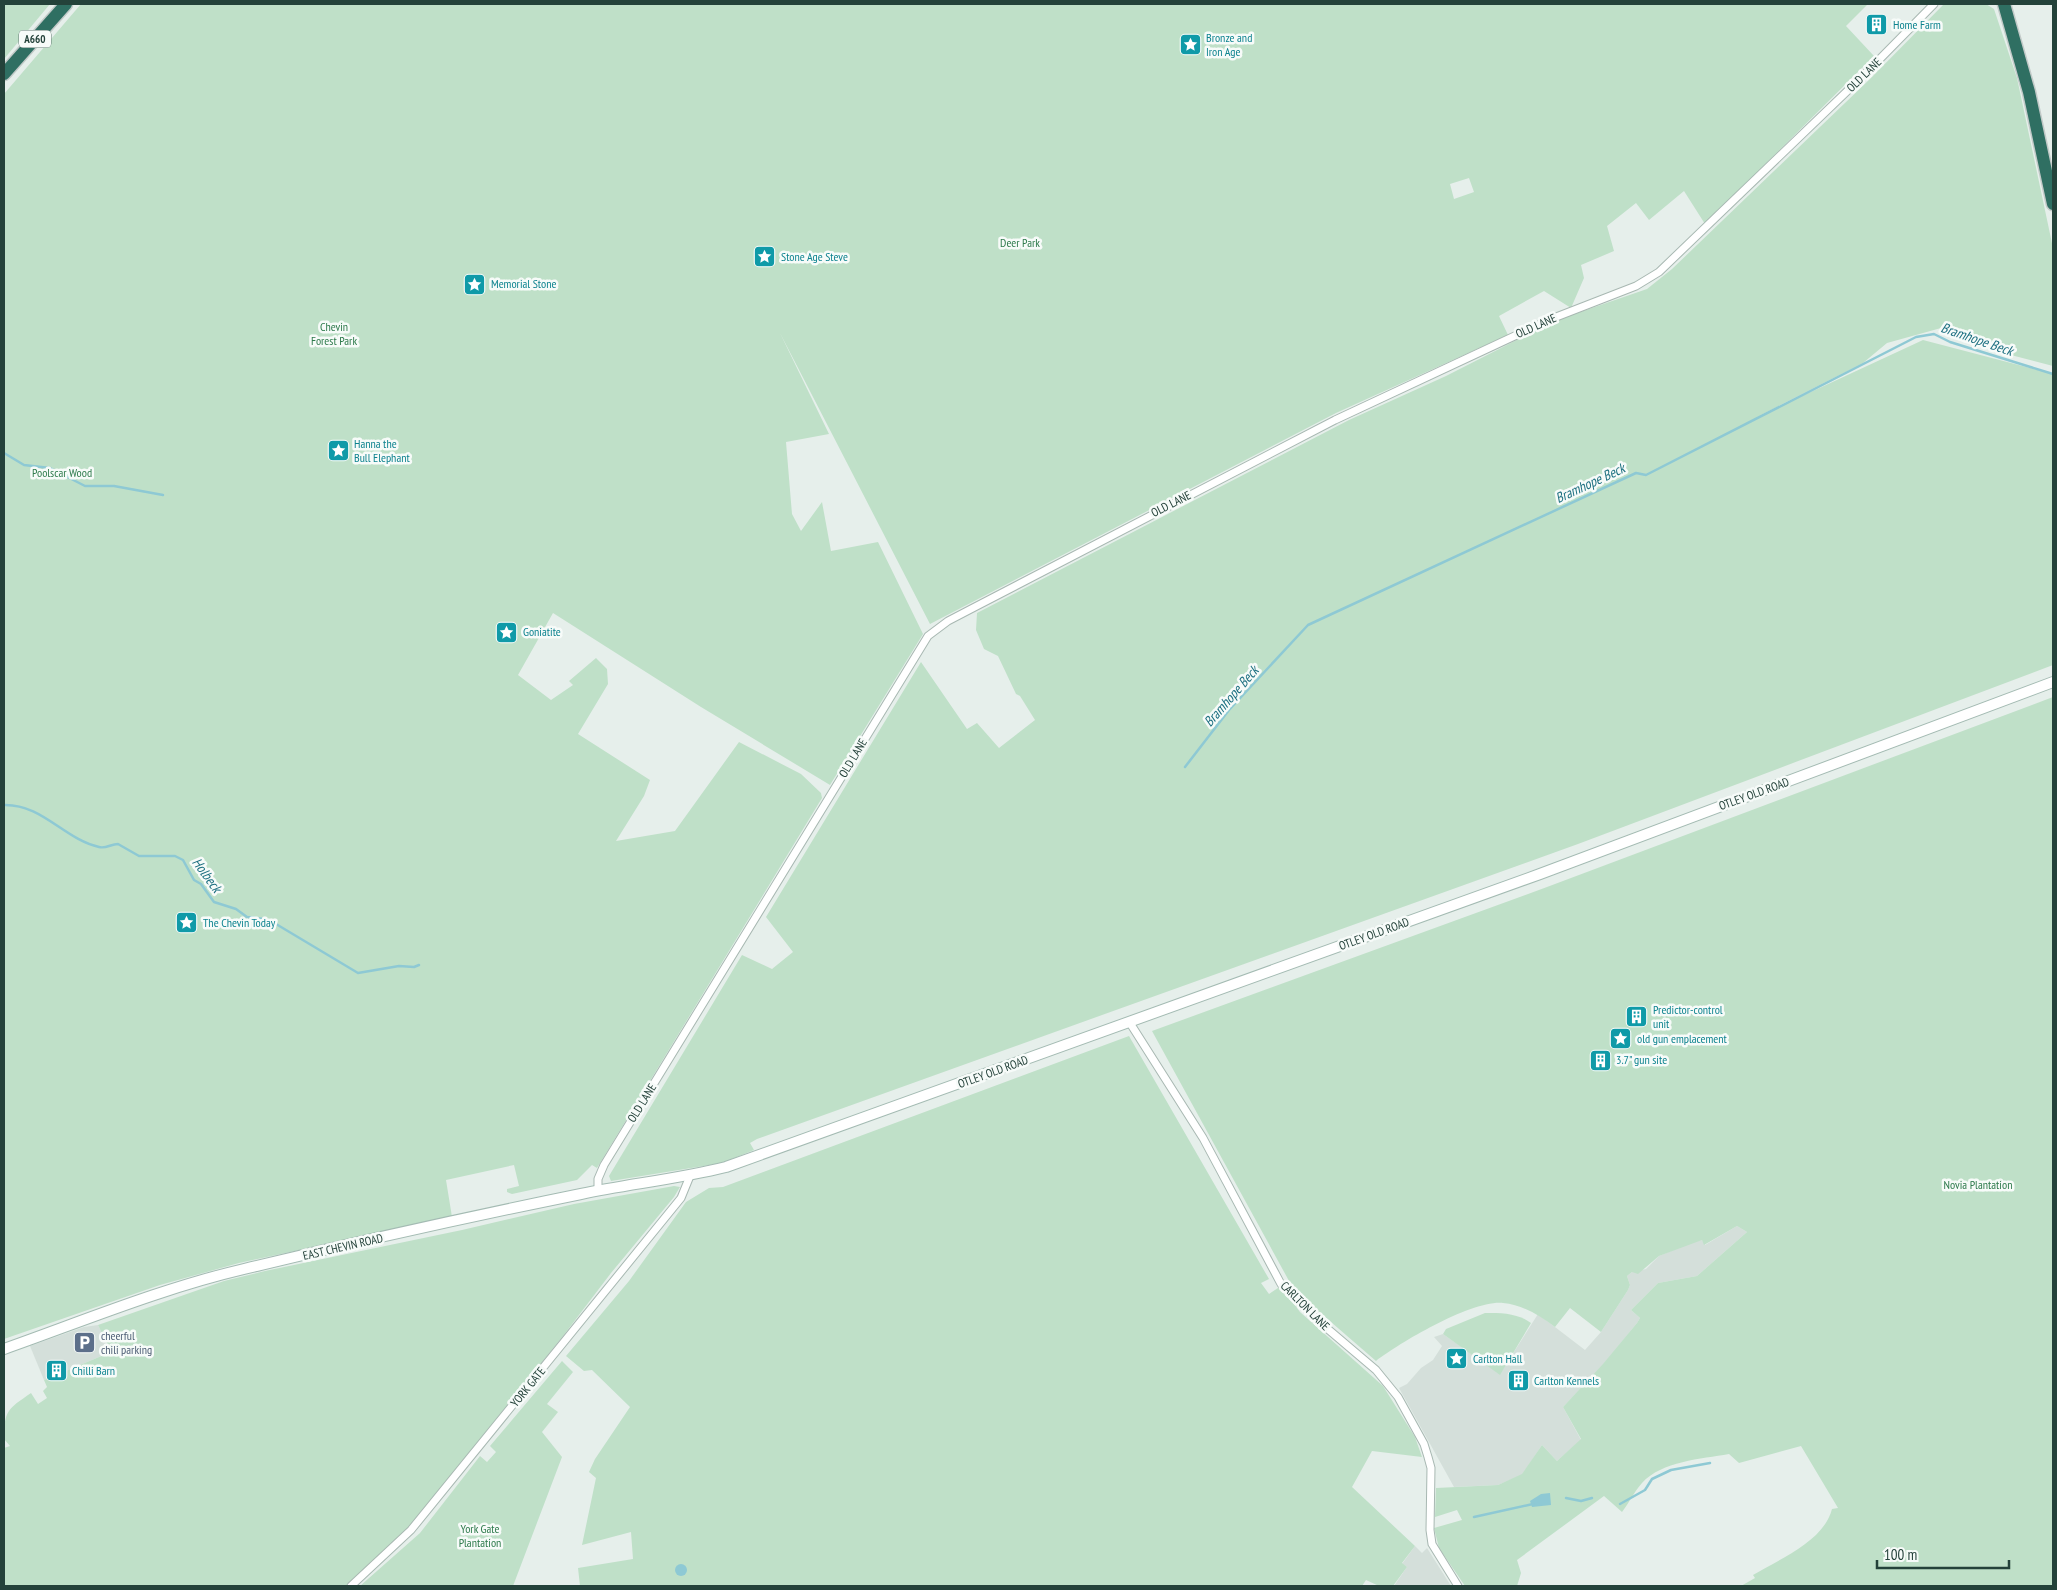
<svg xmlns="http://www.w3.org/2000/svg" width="2057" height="1590" font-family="'PT Sans Narrow',sans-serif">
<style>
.built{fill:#d4dfda}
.green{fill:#bfe0c8;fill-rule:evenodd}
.water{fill:#8ec9d4}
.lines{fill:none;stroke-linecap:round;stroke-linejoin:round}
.stream{stroke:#8ec9d4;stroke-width:2.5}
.street-casing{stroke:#a8b8b2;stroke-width:9}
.secondary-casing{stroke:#a4bbb3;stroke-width:12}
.highway-casing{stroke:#c2cac8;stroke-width:15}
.street{stroke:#fff;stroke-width:7}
.secondary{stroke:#fff;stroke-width:10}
.highway{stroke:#2f6f62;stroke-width:12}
.labels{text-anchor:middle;stroke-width:5;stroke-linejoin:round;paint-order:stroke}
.shield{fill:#f7fbf9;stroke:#637a73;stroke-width:1}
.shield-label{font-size:11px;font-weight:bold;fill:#24423a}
.culture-label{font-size:12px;fill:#0d838f;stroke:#f7fbf9;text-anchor:start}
.street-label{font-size:12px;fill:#24423a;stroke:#f7fbf9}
.park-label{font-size:12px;fill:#2d7a4b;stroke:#f7fbf9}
.service-label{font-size:12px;fill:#4e5e75;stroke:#f7fbf9;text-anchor:start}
.water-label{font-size:14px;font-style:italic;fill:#1c6f80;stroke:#f7fbf9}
</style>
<rect width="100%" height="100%" fill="#e6efeb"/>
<g class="built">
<path d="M1737,1226l10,6 -50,44 -39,7 -27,27 9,8 -3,5 -34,42 -40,42 18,33 -24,21 -15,-16 -20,30 -24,10 -44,2 -55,-99 8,-4 14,-16 12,-8 9,-14 -8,-9 9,-3 57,40 38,-60 47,36 16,-18 27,-42 2,-5 -3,-9 5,-4 14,-3 13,-13 36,-15 7,-1 3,5z"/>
<path d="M98,1325l13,27 -67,28 -14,-34 54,-19z"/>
<path d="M1415,1546l7,7 5,-5 24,38h-57l13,-19 -5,-3z"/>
</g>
<g class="green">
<path d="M4,4h46l-46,55z"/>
<path d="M81,4h1787l-22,22 28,30 -169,168 -21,-33 -35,29 -13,-17 -29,23 7,25 -33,14 3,13 -13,30 -27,-17 -45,25 9,19 -172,78 -406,211 -150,-291 49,101 -43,8 6,72 9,17 21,-29 9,49 47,-9 45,92 -93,151 -129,-78 -148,-94 -35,62 33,25 22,-15 -4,-4 27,-23 11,11 1,15 -30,50 72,46 -6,16 -28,45 59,-10 64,-89 62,32 20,19 1,5 -225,370 -5,-3 -15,15 -65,14 -5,-2v-3l12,-3 -5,-21 -68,15 6,37 -213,46 -79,22 -156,54v-1245zM1469,178l5,14 -20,7 -4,-15z"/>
<path d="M1944,4h42l8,5 23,69 36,170v118l-46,-12 -66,-26 -54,15 -24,20 -106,54 166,-77 130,34v291l-475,179 -821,295 -7,4 4,7 -32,13 -111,18 -2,-5 133,-221 30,14 21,-17 -27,-35 155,-255 46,67 10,-6 22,25 36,-28 -15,-24 -4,-2 -18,-38 -14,-7 -8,-19 1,-17 372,-193 97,-44 108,-55 93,-32 25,-20 198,-190z"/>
<path d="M2053,697v889h-312l14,-8 -2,-3c27,-16 71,-34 79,-66l6,-1 -37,-62 -62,17 -10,-9c-28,5 -67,7 -87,29 -8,9 -13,20 -20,29l-18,-16 -87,64 4,13 -4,13h-52l-26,-38 -5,-20 28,-8 -5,-10 -22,7 1,-29 62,-3 24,-11 20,-29 15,16 24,-22 -18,-32 40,-43 34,-41 3,-5 -9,-8 27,-27 39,-7 50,-44 -10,-6 -33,19 -2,-5 -43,16 -21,18 -6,-2 -5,4 3,9 -2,5 -27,42 -31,-24 -15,19c-16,-12 -32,-22 -52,-24 -31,-3 -102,39 -127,58l-82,-71 -142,-259 395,-144z"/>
<path d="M1129,1036l140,243 -8,4 8,11 12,-8 19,26 83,74 32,51 7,20 -50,-6 -20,36 63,59 -13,17 5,4 -14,19h-14l-13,-6 -4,6h-782l-2,-18 55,-9 -2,-27 -49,13 14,-67 -7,-6 6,-13 35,-52 -38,-37 -8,1 -18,-15 63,-75 57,-79 23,-14 14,-1z"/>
<path d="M674,1186l6,1 -6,10 -63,76 -48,63 -153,190 -64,60h-342v-138l6,-2 -6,-7c0,-29 4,-30 27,-46l7,11 9,-6 -4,-7 4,-4 -3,-7 67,-28 -13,-27 126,-44 41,-10 197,-41 112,-26z"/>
<path d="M1485,1313c17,0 32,0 46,10l-31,52 -57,-41 3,-5z"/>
<path d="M562,1361l11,11 -26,32 11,8 -16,20 20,25 -49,129h-153l60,-53 60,-77 7,6 9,-10 -6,-6z"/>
</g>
<g class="water">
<path d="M1550,1493l1,12 -19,2 -2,-6 11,-7z"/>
<circle cx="681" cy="1570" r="6"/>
</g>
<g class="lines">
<g class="stream">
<path d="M4,453l20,12 26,3 35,18h29l49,9"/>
<path d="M1185,767l44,-57 79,-85 328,-152 10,2 270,-138 18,-3 16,8 103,32"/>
<path d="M4,805c38,-1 60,34 95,42 7,2 12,-3 19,-3l21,12h36l8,4 11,20 7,4 13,18 22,7 11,8 17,2 12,5 82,49 41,-7 15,1 5,-2"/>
<path d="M1566,1498l15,3 11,-3"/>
<path d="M1620,1504l25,-14 7,-11 19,-9 39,-7"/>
<path d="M1474,1517l59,-13"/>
</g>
<defs>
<g id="street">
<path d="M1130,1023l73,115 78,146 35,35 60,51 22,27 26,47 4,13 3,11 -1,62 2,14 26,42"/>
<path d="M598,1191v-12l6,-14 324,-529 20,-15 23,-12 364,-189 216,-101 85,-33 23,-14 206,-198 69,-70"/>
<path d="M351,1586l60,-56 270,-332 9,-22"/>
</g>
<path id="secondary" d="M4,1349c79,-28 159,-61 240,-80 112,-27 224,-52 337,-75 48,-10 97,-15 145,-27l814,-293 513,-192"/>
<g id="highway">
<path d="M2004,4l25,88 24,112"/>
<path d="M4,74l62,-70"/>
</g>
</defs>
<use href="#street" class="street-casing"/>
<use href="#secondary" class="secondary-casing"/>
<use href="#highway" class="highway-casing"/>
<use href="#street" class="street"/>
<use href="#secondary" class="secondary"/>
<use href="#highway" class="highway"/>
</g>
<defs>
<symbol id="building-square" viewBox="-11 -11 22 22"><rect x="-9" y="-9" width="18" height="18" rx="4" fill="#0f9aa8" stroke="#f7fbf9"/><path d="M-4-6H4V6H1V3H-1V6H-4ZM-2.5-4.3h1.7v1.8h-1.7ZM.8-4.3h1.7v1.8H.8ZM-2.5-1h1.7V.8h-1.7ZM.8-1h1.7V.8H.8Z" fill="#fff"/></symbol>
<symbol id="sight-square" viewBox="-11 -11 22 22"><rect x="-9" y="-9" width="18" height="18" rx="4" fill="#0f9aa8" stroke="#f7fbf9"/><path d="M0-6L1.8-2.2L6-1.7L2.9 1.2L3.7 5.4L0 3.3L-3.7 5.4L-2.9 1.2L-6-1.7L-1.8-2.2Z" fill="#fff"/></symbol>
<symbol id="parking-square" viewBox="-11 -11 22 22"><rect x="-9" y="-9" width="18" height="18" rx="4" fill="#5c6f8a" stroke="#f7fbf9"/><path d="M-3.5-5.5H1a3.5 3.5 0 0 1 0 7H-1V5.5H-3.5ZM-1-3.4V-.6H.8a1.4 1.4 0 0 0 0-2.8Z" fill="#fff"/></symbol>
</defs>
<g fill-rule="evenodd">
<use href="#building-square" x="1864" y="12" width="25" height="25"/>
<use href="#sight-square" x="1178" y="32" width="25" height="25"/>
<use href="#sight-square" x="752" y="244" width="25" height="25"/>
<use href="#sight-square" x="462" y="272" width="25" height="25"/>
<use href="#sight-square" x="326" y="438" width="25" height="25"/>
<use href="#sight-square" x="494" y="620" width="25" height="25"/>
<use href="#sight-square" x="174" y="910" width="25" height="25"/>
<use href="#building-square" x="1624" y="1004" width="25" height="25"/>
<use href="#sight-square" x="1608" y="1026" width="25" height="25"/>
<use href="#building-square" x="1588" y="1048" width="25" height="25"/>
<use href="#parking-square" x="72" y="1330" width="25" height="25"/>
<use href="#sight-square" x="1444" y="1346" width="25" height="25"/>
<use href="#building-square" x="44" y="1358" width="25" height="25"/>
<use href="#building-square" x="1506" y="1368" width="25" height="25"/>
</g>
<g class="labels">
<rect class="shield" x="19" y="30.5" width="32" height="17" rx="4"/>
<g class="shield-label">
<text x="35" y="43">A660</text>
</g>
<g class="culture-label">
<text x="1893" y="29">Home Farm</text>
<text x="1206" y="42">Bronze and<tspan x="1206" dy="14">Iron Age</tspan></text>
<text x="781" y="261">Stone Age Steve</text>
<text x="491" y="288">Memorial Stone</text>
<text x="354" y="448">Hanna the<tspan x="354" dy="14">Bull Elephant</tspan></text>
<text x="523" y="636">Goniatite</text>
<text x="203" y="927">The Chevin Today</text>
<text x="1653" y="1014">Predictor-control<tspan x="1653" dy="14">unit</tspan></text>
<text x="1637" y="1043">old gun emplacement</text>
<text x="1616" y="1064">3.7" gun site</text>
<text x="1473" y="1363">Carlton Hall</text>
<text x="72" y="1375">Chilli Barn</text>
<text x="1534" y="1385">Carlton Kennels</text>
</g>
<g class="street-label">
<text transform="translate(1864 75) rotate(-44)" y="4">OLD LANE</text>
<text transform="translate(1536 326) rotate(-24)" y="4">OLD LANE</text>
<text transform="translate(1171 504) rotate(-27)" y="4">OLD LANE</text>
<text transform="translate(853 758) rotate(-59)" y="4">OLD LANE</text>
<text transform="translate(1754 794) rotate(-20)" y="4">OTLEY OLD ROAD</text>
<text transform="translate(1374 934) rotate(-20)" y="4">OTLEY OLD ROAD</text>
<text transform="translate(993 1072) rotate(-20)" y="4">OTLEY OLD ROAD</text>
<text transform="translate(642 1103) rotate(-58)" y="4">OLD LANE</text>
<text transform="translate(343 1247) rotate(-13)" y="4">EAST CHEVIN ROAD</text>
<text transform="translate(1305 1306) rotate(45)" y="4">CARLTON LANE</text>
<text transform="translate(528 1387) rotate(-51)" y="4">YORK GATE</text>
</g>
<g class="park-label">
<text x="1020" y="247">Deer Park</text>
<text x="334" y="331">Chevin<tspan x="334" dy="14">Forest Park</tspan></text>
<text x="62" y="477">Poolscar Wood</text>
<text x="1978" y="1189">Novia Plantation</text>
<text x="480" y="1533">York Gate<tspan x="480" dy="14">Plantation</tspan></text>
</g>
<g class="service-label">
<text x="101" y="1340">cheerful<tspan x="101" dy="14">chili parking</tspan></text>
</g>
<g class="water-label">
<text transform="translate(1977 339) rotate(19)" y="5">Bramhope Beck</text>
<text transform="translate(1590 483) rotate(-25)" y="5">Bramhope Beck</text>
<text transform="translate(1231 696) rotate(-49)" y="5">Bramhope Beck</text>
<text transform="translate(207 875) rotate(54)" y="5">Holbeck</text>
</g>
</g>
<rect width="2057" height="1590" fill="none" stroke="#24423a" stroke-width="10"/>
<path d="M1877 1560v8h132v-8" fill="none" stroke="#24423a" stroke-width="2.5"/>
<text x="1884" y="1560" font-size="15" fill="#24423a" stroke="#f7fbf9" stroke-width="4" paint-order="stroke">100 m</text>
</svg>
